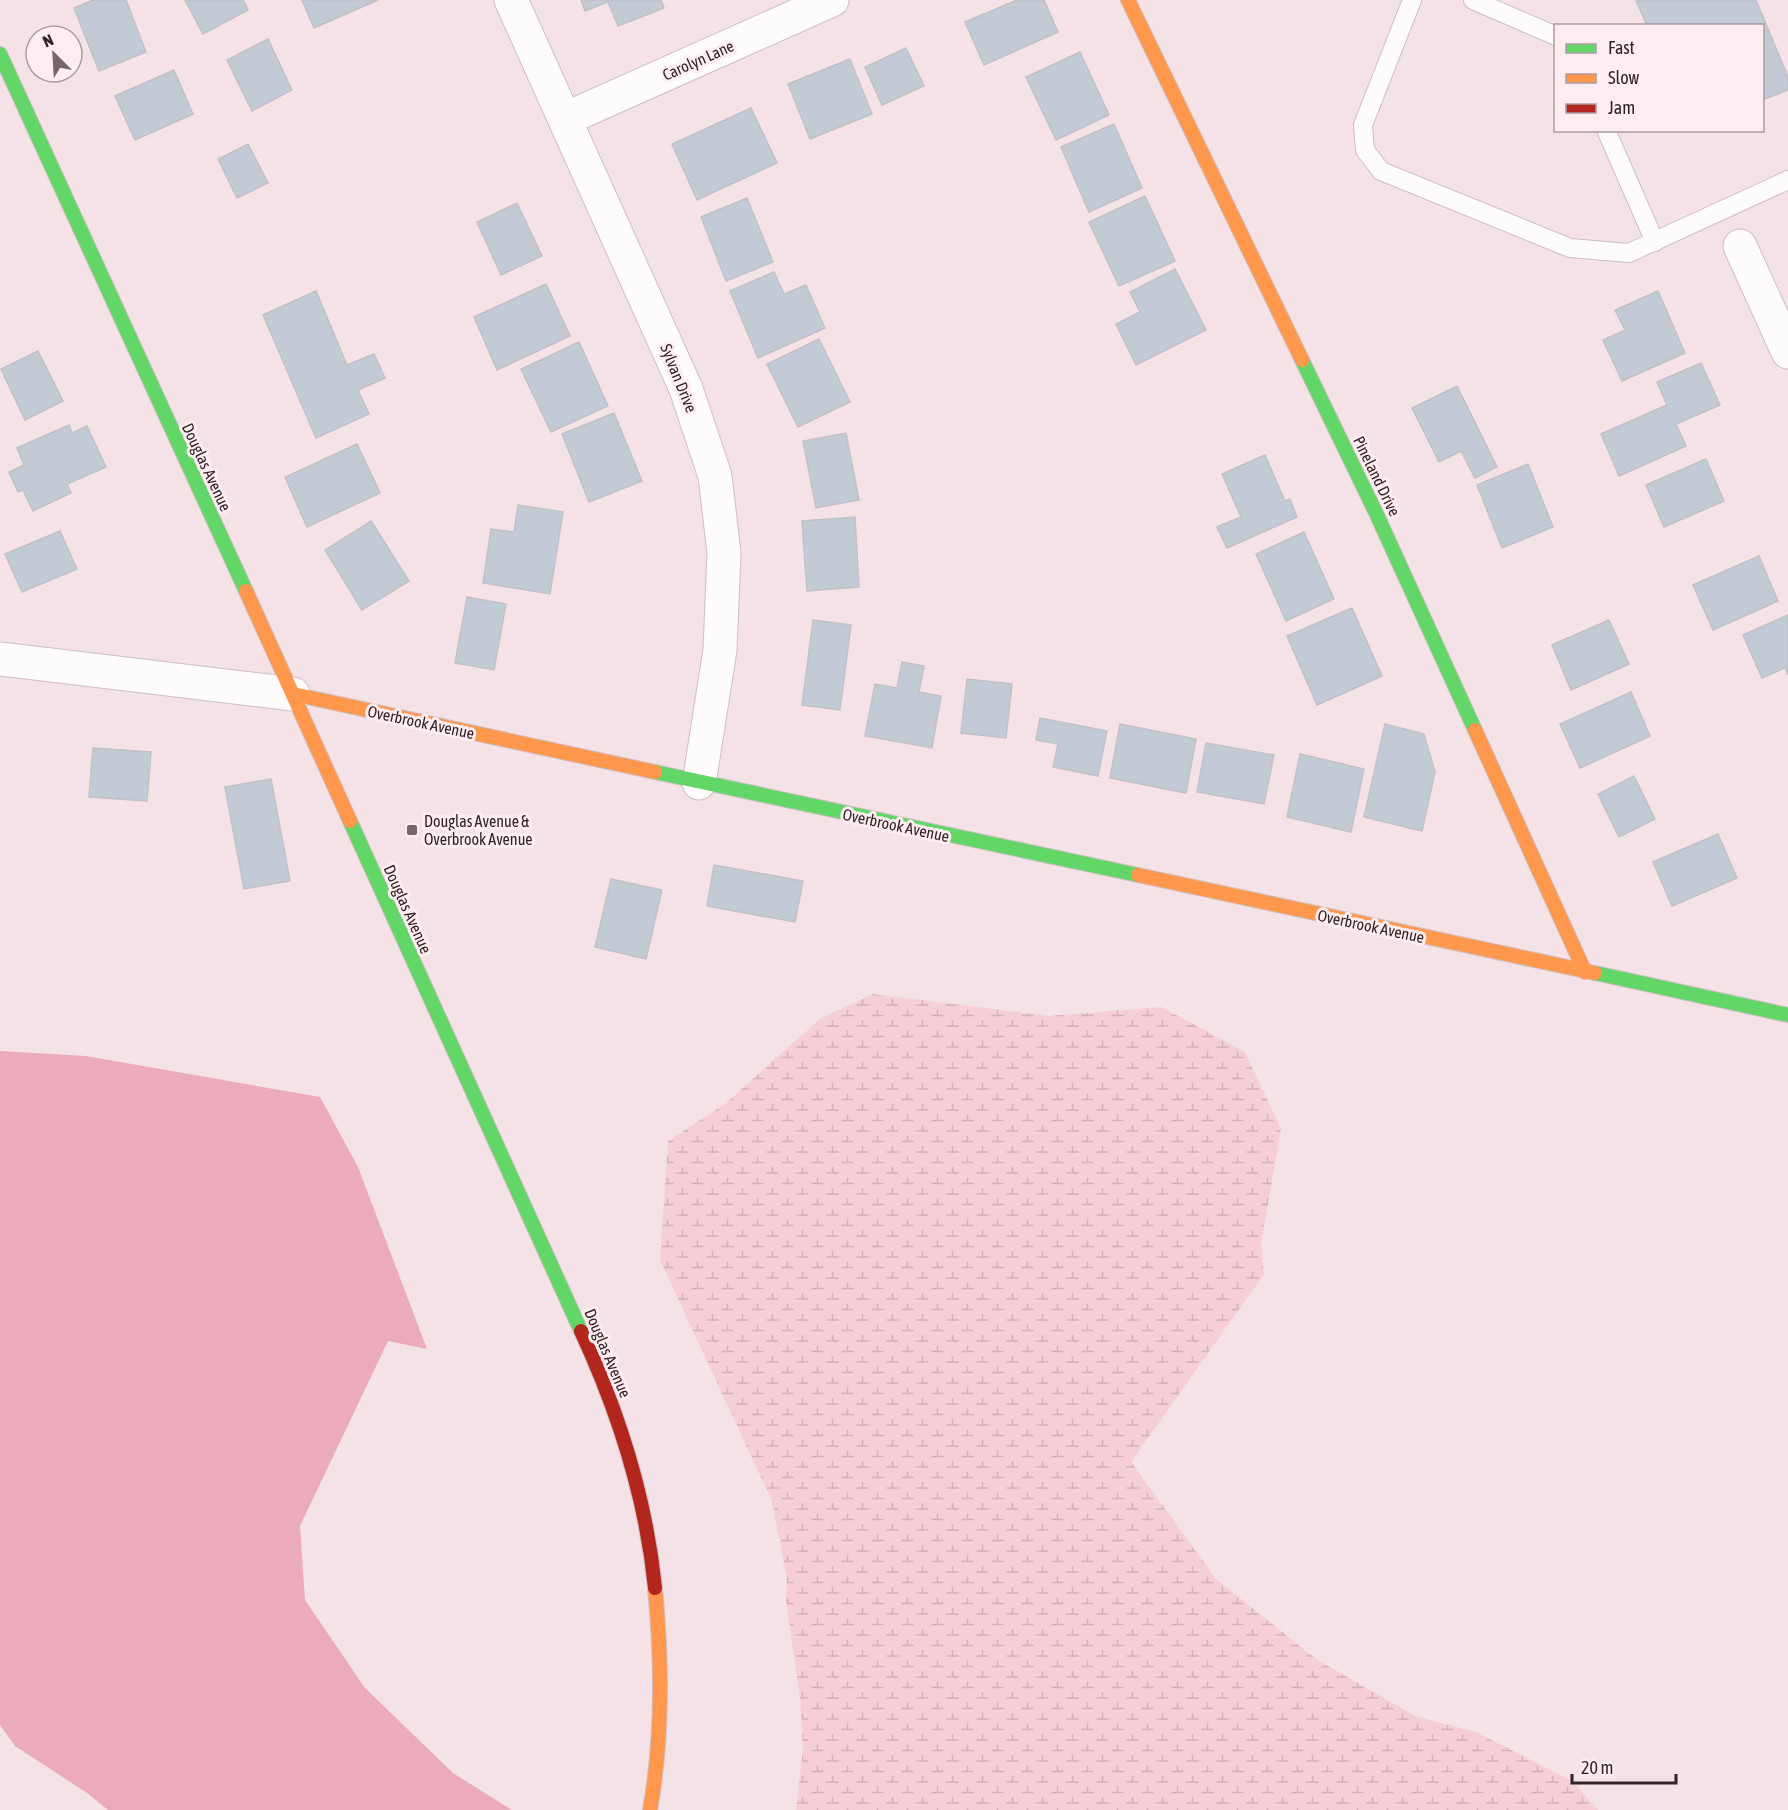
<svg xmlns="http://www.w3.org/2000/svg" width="1788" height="1810" font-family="'Asap Condensed',sans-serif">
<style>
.wetland{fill:url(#wetland-marsh)}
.water{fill:#ecabbd}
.building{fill:#c2cbd5;stroke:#c2c1c6;stroke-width:1.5}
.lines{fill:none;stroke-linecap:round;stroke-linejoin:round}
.lane-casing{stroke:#cfbfc3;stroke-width:20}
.street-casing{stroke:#cfbfc3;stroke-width:35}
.fast-casing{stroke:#cfbfc3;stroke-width:16}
.slow-casing{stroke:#cfbfc3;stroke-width:16}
.jam-casing{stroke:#cfbfc3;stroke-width:16}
.lane{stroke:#fdfbfb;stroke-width:18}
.street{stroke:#fdfbfb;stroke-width:33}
.fast{stroke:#63d668;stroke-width:14}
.slow{stroke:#ff974d;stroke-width:14}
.jam{stroke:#b3261e;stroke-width:14}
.poi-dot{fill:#756569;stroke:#fdedf0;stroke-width:2}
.labels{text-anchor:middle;stroke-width:6;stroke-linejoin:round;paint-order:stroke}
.street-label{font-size:16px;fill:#312226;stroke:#fdedf0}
.poi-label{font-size:16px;fill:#312226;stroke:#fdedf0;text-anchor:start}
</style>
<defs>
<pattern id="wetland-marsh" width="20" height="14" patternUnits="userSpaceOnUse" patternTransform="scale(1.5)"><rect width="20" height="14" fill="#f6ced8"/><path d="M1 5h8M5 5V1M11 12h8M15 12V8" fill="none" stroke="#d3b1b9"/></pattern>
</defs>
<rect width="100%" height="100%" fill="#f4e2e6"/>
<path class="wetland" d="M873,994l177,22 111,-9 84,45 36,77 -20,115 3,30 -133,188 85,117 100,80 101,58 59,15 96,49 26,29h-802l7,-61 -3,-51 -14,-98 1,-21 -15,-78 -112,-241 8,-119 57,-37 96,-86z"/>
<path class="water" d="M0,1051l86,5 234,41 38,70 69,182 -39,-8 -88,185 5,74 60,88 88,85 59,37h-404l-21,-17 -72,-47 -15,-21z"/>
<g class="building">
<path d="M93,0h33l20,52 -47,19 -25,-63z"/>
<path d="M185,0h58l5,10 -45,24z"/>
<path d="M302,0h76l-64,28z"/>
<path d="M581,0h80l3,8 -46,18 -10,-24 -23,9z"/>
<path d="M1017,0h27l14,32 -74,33 -19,-43z"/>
<path d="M1636,0h120l32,77v13l-26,10v-74h-115z"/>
<path d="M268,39l24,51 -40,21 -25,-51z"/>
<path d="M906,48l18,38 -42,19 -17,-38z"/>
<path d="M1080,52l29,63 -53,25 -30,-63z"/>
<path d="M850,59l22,55 -62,25 -22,-55z"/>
<path d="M174,70l19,44 -58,26 -20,-44z"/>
<path d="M751,108l26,55 -80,37 -25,-56z"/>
<path d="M1114,124l28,64 -53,24 -28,-65z"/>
<path d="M248,144l20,39 -31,15 -19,-39z"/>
<path d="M1145,196l30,65 -56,25 -30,-64z"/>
<path d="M747,198l26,64 -47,19 -25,-64z"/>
<path d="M517,203l25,53 -41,19 -24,-53z"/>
<path d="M1175,269l31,61 -70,35 -20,-41 24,-12 -10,-20z"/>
<path d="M774,272l10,22 22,-9 19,43 -67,30 -28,-67z"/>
<path d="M546,284l24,52 -73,34 -23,-53z"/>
<path d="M316,291l31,74 27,-11 11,24 -27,12 11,24 -53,24 -53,-123z"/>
<path d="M1658,291l27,62 -63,28 -19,-41 22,-10 -10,-20z"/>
<path d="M819,339l31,63 -52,25 -31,-63z"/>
<path d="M579,342l29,64 -57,26 -30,-63z"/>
<path d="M38,351l25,50 -38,19 -24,-51z"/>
<path d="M1701,363l19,42 -44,19 10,22 -67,30 -18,-42 66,-29 -10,-23z"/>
<path d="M1457,386l40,81 -22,11 -14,-27 -22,11 -27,-54z"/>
<path d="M614,413l28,68 -53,21 -27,-68z"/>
<path d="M69,425l3,8 15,-7 19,41 -39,17 4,9 -38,18 -10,-21 -5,2 -9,-20 15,-7 -7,-17z"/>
<path d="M846,433l13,67 -43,8 -13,-67z"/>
<path d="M357,444l23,49 -73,34 -22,-50z"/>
<path d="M1265,455l20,46 5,-2 7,18 -70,31 -10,-21 24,-10 -19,-43z"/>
<path d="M1706,459l18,42 -60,26 -18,-42z"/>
<path d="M1528,464l25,63 -51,21 -25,-63z"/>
<path d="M518,505l45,7 -13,82 -67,-11 8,-54 23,3z"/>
<path d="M855,517l4,70 -52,4 -5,-70z"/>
<path d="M371,521l38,60 -47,29 -37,-60z"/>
<path d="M60,531l17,38 -55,23 -17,-38z"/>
<path d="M1304,532l30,67 -48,22 -30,-67z"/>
<path d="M1759,556l19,45 -65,29 -20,-45z"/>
<path d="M467,597l39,7 -12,66 -39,-7z"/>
<path d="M1352,608l30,68 -65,29 -30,-69z"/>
<path d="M1788,615v60l-3,-7 -23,10 -19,-43z"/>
<path d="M813,620l38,5 -11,85 -38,-5z"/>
<path d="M1609,620l20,44 -58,26 -19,-45z"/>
<path d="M902,662l22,4 -5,26 22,4 -9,52 -67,-12 10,-52 22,4z"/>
<path d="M967,679l45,5 -6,54 -45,-5z"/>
<path d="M1631,692l19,44 -70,32 -20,-44z"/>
<path d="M1040,718l67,13 -9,45 -45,-9 5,-23 -22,-4z"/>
<path d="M1120,724l76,15 -10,54 -76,-15z"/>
<path d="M1385,724l39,10 11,38 -13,59 -58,-14z"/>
<path d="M1206,743l68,12 -10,49 -67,-12z"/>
<path d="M93,748l58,4 -4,49 -58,-4z"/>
<path d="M1300,754l64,15 -13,63 -64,-15z"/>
<path d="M1634,776l21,43 -36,18 -21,-43z"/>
<path d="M271,779l19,102 -46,8 -19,-102z"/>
<path d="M1718,834l19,44 -65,28 -19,-44z"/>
<path d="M714,865l89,16 -8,41 -88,-16z"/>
<path d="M611,879l51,11 -16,69 -51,-12z"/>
</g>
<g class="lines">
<defs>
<g id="lane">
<path d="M1412,0l-49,125 2,25 16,21 189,77 59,5 159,-73"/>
<path d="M1473,0l83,36"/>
<path d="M1606,130l49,112"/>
</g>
<g id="street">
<path d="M511,0l175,389 29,87 9,77 -4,97 -21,133"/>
<path d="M565,119l267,-119"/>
<path d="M1740,246l48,106"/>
<path d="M0,659l293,35"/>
</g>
<g id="fast">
<path d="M0,54l246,537"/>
<path d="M1302,360l74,153 99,217"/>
<path d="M655,772l483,103"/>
<path d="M350,821l231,510"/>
<path d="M1595,973l193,42"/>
</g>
<g id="slow">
<path d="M1128,0l174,360"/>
<path d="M246,591l104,230"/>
<path d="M293,694l362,78"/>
<path d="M1475,730l110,242"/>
<path d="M1138,875l457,98"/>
<path d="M650,1810c13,-73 12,-149 5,-222"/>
</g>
<path id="jam" d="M581,1331c38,82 65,166 74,257"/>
</defs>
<use href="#lane" class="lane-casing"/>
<use href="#street" class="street-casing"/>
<use href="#fast" class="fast-casing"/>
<use href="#slow" class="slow-casing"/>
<use href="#jam" class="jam-casing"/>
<use href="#lane" class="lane"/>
<use href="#street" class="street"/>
<use href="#fast" class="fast"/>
<use href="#slow" class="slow"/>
<use href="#jam" class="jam"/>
</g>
<rect class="poi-dot" x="406" y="824" width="12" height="12" rx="3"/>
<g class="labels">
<g class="street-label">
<text transform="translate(698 60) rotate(-24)" y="6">Carolyn Lane</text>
<text transform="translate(679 378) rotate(68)" y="6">Sylvan Drive</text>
<text transform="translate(207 467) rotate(65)" y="6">Douglas Avenue</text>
<text transform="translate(1377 476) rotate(64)" y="6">Pineland Drive</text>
<text transform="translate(421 722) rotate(12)" y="6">Overbrook Avenue</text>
<text transform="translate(896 825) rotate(12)" y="6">Overbrook Avenue</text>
<text transform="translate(408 909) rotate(66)" y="6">Douglas Avenue</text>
<text transform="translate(1371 926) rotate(12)" y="6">Overbrook Avenue</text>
<text transform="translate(608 1353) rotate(67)" y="6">Douglas Avenue</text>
</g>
<g class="poi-label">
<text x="424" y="827">Douglas Avenue &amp;<tspan x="424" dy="18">Overbrook Avenue</tspan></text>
</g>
</g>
<rect x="1554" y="24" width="210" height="108" fill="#fdedf0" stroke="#ab9c9f" stroke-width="1.5"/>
<rect x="1566" y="44" width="30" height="9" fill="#63d668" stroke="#ab9c9f" stroke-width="1.5"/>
<text x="1608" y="54" font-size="18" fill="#312226">Fast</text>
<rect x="1566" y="74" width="30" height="9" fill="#ff974d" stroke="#ab9c9f" stroke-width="1.5"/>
<text x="1608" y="84" font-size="18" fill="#312226">Slow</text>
<rect x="1566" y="104" width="30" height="9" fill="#b3261e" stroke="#ab9c9f" stroke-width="1.5"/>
<text x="1608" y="114" font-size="18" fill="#312226">Jam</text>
<g transform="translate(54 54) rotate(336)"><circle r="28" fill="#fdedf0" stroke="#ab9c9f" stroke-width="1.5"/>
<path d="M0-4.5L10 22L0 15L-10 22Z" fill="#756569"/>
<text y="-9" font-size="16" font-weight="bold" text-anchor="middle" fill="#312226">N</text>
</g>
<path d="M1572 1774v9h104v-9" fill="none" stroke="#312226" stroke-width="3"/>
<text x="1581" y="1774" font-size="18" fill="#312226" stroke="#fdedf0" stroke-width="4.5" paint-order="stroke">20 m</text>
</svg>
